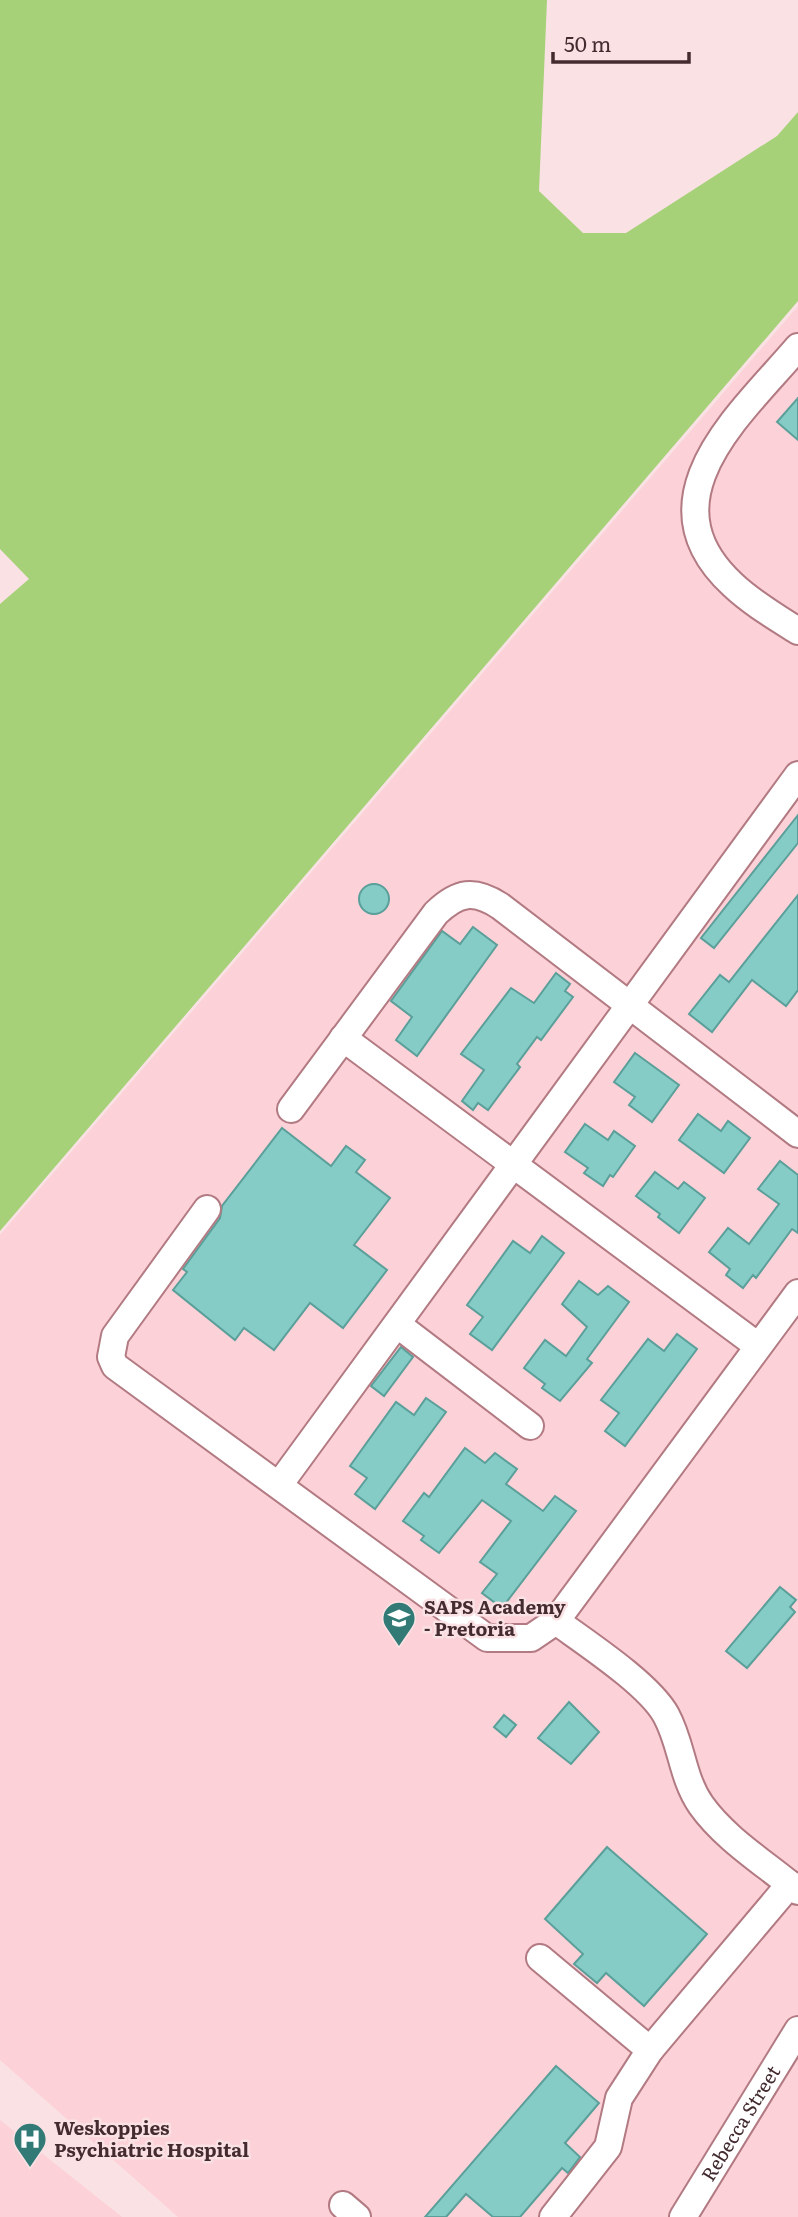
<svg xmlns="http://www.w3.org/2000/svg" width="798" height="2217" font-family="Literata,serif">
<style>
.built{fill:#fcd1d7}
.green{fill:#a6d178}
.building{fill:#86ccc6;stroke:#5a9f9a;stroke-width:2}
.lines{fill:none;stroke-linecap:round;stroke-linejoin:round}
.minor-casing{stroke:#b27a82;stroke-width:30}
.minor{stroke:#fff;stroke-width:26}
.labels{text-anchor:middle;stroke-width:5;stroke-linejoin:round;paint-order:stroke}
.poi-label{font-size:19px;font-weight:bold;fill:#432b2f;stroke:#fae1e4;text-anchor:start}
.street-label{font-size:19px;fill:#432b2f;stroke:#fae1e4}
</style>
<rect width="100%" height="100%" fill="#fae1e4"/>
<g class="built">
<path d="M798,306v1911h-620l-178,-157v-825z"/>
<path d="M0,2120l122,97h-122z"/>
</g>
<path class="green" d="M0,0h547l-8,191 44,42h43l151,-97 21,-24v189l-798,930v-627l29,-25 -29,-30z"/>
<g class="building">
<path d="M798,398v42l-21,-18z"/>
<path d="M798,815v28l-84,105 -13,-10z"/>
<circle cx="374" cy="899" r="15"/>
<path d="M798,895v95l-12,16 -34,-26 -40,52 -23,-18 31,-39 9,7z"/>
<path d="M473,927l24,18 -80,111 -21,-16 16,-23 -21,-16 51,-70 18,13z"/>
<path d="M556,973l14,11 -5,7 8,6 -32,43 -4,-3 -20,27 3,3 -32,43 -10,-7 -5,7 -11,-9 22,-31 -23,-16 50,-66 23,15z"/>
<path d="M635,1053l44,32 -27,37 -23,-17 6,-8 -21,-15z"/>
<path d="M698,1114l23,17 7,-10 22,17 -26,35 -45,-33z"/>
<path d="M585,1124l23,16 6,-9 21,15 -22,31 -3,-2 -7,11 -19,-13 4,-5 -23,-16z"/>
<path d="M282,1128l49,38 15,-20 19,14 -9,12 34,26 -36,47 33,25 -44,58 -33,-25 -36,47 -30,-22 -9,12 -62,-50 14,-18 -4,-3 37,-51 2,-12z"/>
<path d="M780,1161l18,14v58l-6,-4 -36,49 -3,-3 -10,13 -17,-13 4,-6 -21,-17 19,-24 21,16 30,-40 -21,-15z"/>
<path d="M655,1172l23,17 6,-7 21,16 -26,35 -21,-16 2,-3 -24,-18z"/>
<path d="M542,1236l22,17 -72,97 -22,-16 13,-17 -16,-12 46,-64 17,12z"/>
<path d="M579,1281l19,14 10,-9 21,16 -42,57 5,4 -32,38 -18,-13 3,-4 -21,-16 21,-28 21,16 21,-29 -25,-23z"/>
<path d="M677,1334l20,15 -72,97 -20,-15 14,-18 -18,-13 47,-61 16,12z"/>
<path d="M401,1347l12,10 -29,39 -13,-10z"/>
<path d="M426,1398l20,14 -71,97 -20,-15 12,-16 -17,-12 46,-64 18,13z"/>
<path d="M465,1448l20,15 10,-10 22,16 -11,15 37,27 12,-15 21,15 -74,97 -20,-15 15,-19 -17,-12 31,-41 -29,-21 -43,53 -18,-13 3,-4 -21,-15 21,-28 5,4z"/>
<path d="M780,1587l16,13 -6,7 5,5 -48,56 -21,-17z"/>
<path d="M569,1702l30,30 -28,32 -33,-26z"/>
<path d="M504,1715l12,10 -10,12 -12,-10z"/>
<path d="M607,1847l100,87 -63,72 -38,-33 -9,10 -23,-19 9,-10 -38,-35z"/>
<path d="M556,2066l43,37 -34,40 15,14 -12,16 -6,-5 -42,49h-27l-27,-23 -20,23h-21z"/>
</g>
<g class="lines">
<defs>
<g id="minor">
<path d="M798,347c-57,67 -158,152 -65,238 19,18 43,32 65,46"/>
<path d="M343,1038l415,308"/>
<path d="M291,1109l145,-196c22,-21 38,-24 64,-7l298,228"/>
<path d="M207,1209l-92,127 -4,21 4,9 372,272h44l25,-17 242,-328"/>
<path d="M398,1325l132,101"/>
<path d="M279,1485l519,-710"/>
<path d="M556,1621c30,22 93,63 110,94 16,29 16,63 35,90 24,34 65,59 97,86"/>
<path d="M540,1958l110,92"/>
<path d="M343,2205l14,12"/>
<path d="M553,2217l55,-70 11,-49 31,-48 140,-166"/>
<path id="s1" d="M683,2217l115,-187"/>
</g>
</defs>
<use href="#minor" class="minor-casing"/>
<use href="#minor" class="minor"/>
</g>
<defs>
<symbol id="university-pin" viewBox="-11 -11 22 30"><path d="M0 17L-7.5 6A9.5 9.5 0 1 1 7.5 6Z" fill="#327a76" stroke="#fae1e4"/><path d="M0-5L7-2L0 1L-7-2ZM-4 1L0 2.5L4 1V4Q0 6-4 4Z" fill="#fff"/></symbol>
<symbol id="hospital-pin" viewBox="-11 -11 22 30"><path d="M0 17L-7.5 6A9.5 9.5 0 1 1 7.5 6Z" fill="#327a76" stroke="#fae1e4"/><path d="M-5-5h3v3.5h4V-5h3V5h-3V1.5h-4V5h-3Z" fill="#fff"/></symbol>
</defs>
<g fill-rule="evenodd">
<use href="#university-pin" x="380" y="1599" width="38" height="52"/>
<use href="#hospital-pin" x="11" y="2120" width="38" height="52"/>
</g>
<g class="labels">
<g class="poi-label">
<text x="424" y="1614">SAPS Academy<tspan x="424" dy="22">- Pretoria</tspan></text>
<text x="54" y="2135">Weskoppies<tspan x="54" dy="22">Psychiatric Hospital</tspan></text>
</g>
<g class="street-label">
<text dy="7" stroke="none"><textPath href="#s1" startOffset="110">Rebecca Street</textPath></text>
</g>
</g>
<path d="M553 52v10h136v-10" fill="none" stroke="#432b2f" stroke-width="3.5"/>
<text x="564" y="52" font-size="21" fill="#432b2f" stroke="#fae1e4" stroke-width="5" paint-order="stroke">50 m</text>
</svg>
